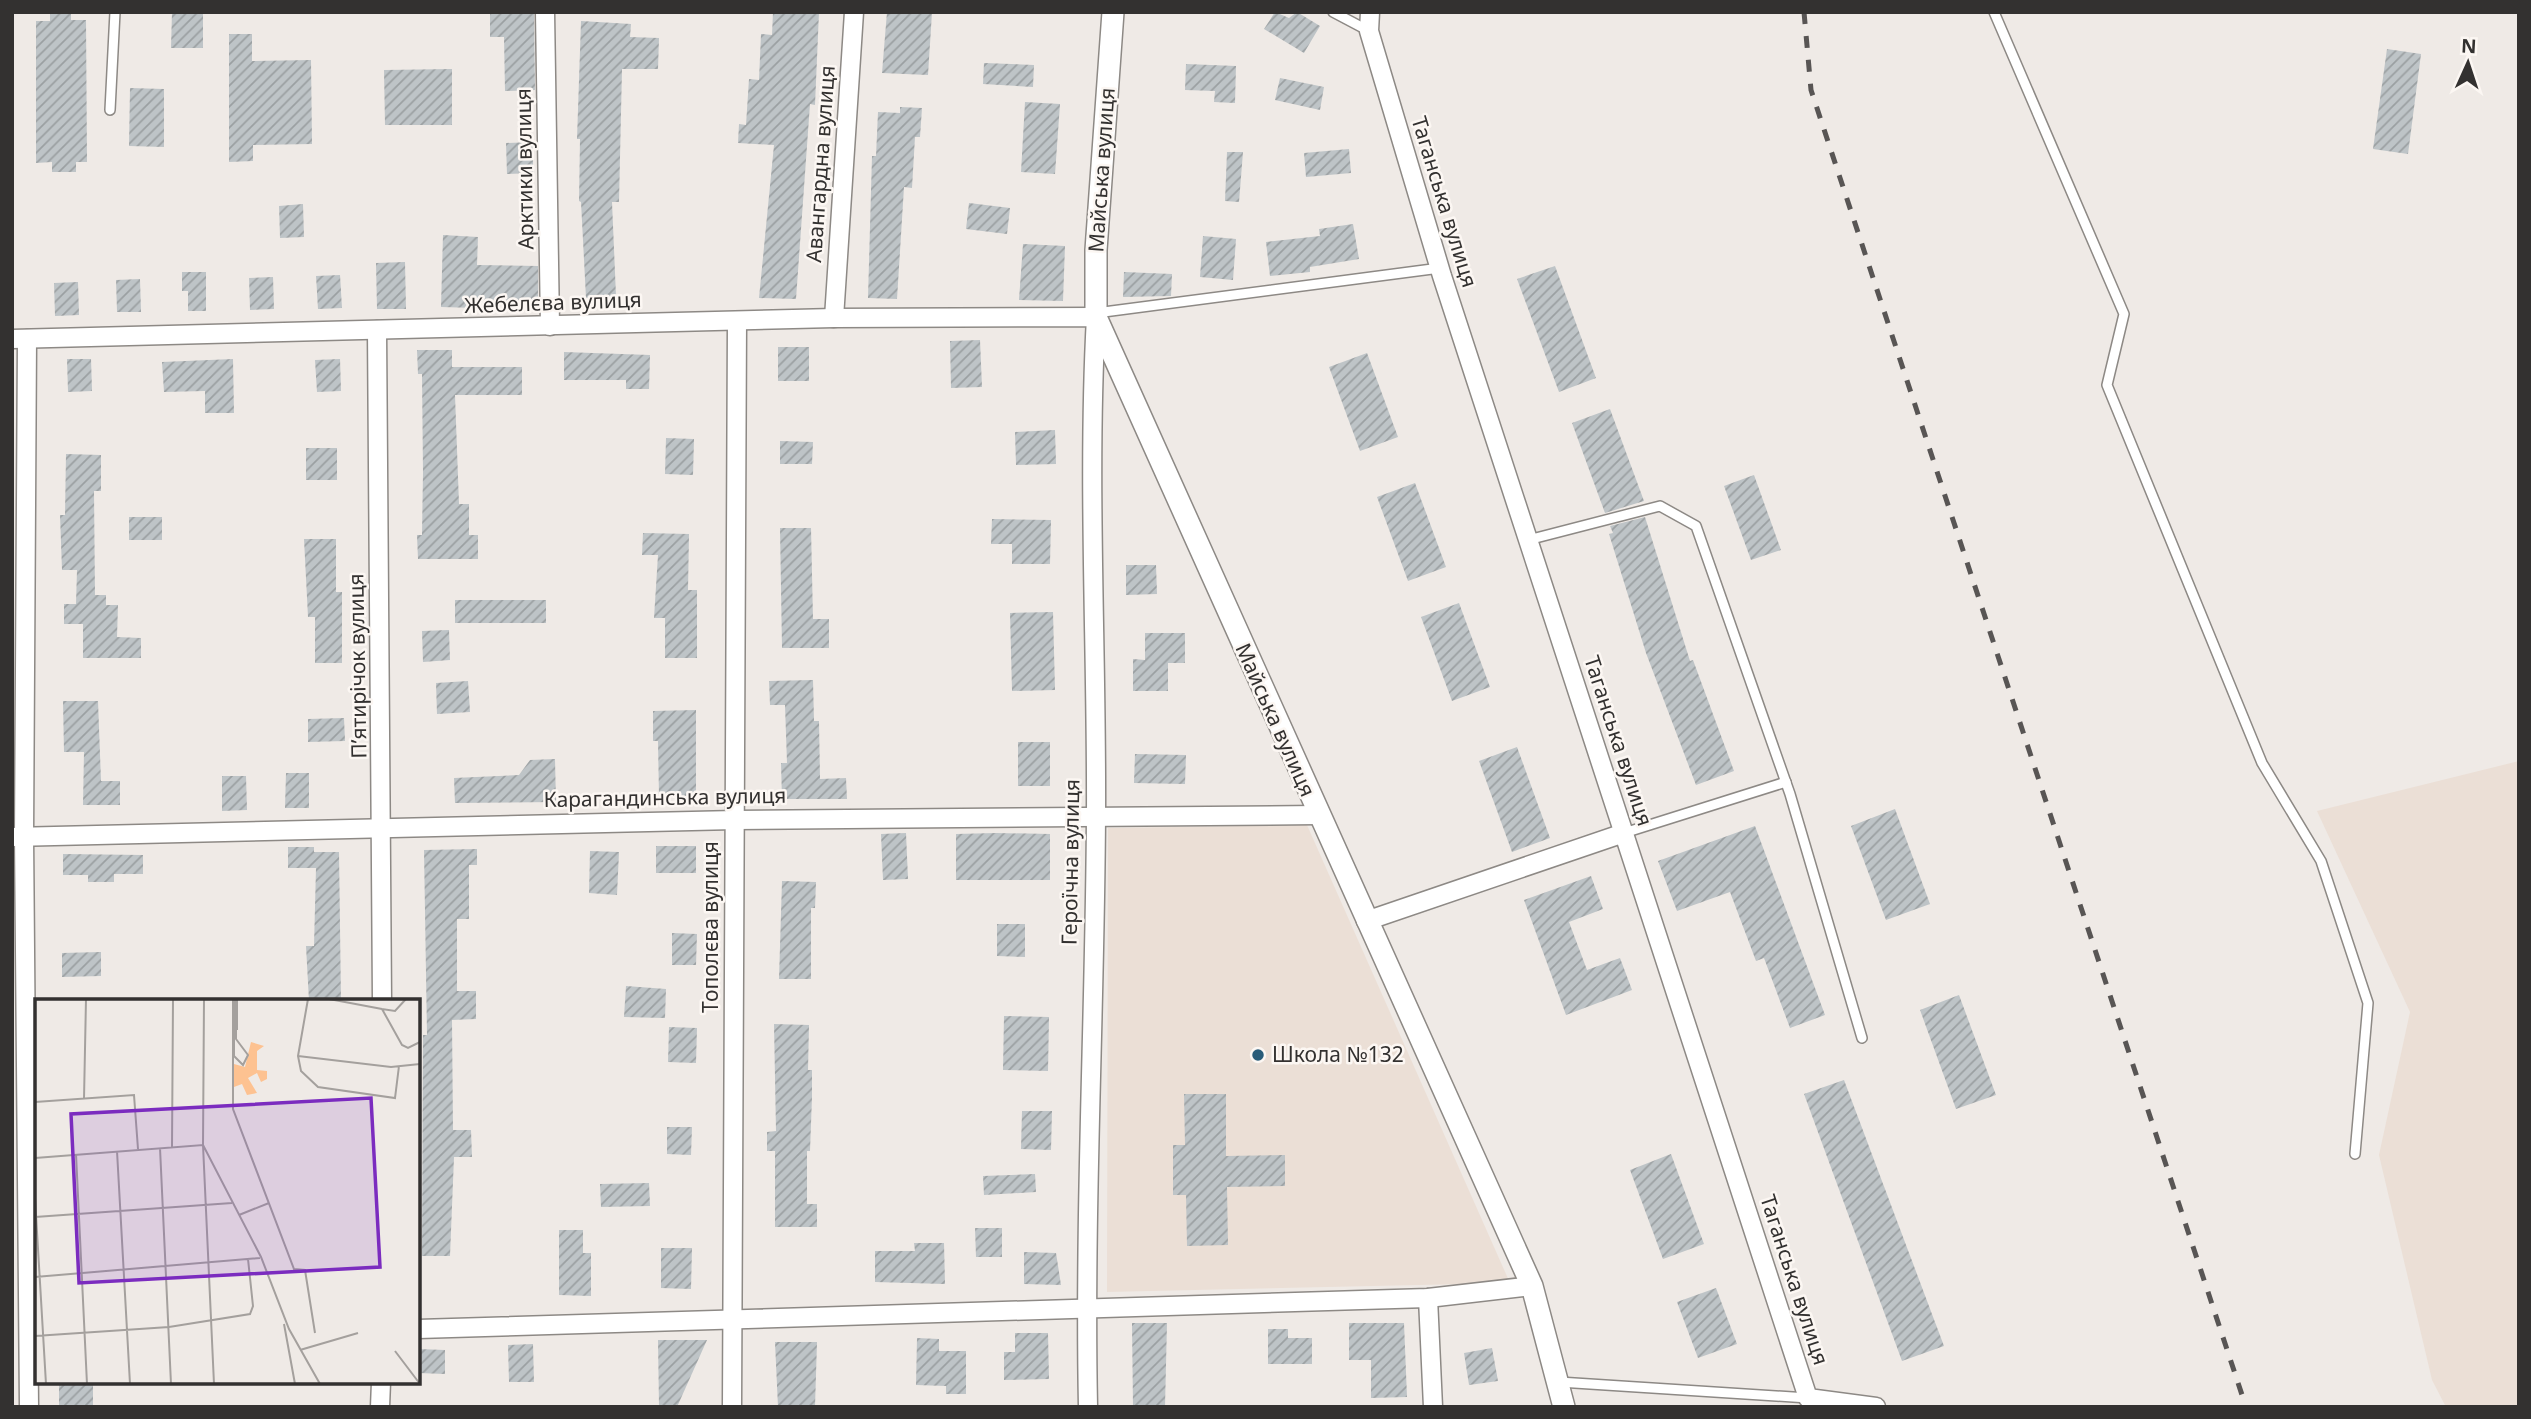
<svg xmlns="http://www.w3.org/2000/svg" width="2531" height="1419" font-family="'Noto Sans',sans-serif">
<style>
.built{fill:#ebdfd6}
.building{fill:url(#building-hatch)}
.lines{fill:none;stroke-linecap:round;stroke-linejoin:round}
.service-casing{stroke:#8d8985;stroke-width:12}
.minor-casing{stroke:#8d8985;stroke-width:21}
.tertiary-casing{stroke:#8d8985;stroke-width:24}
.service{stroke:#fff;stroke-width:9}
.minor{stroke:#fff;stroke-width:18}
.tertiary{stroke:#fff;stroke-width:21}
.rail{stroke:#585554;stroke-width:5;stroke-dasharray:12 12;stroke-linecap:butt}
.poi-dot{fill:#295c79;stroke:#fcf7f3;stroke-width:2.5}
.labels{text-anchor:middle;stroke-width:5;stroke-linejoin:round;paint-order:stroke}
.street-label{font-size:21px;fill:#333130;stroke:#fcf7f3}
.poi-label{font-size:21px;fill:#333130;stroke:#fcf7f3;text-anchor:start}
.inset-road{fill:none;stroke:#a4a09d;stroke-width:2}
.view{fill:#7b2cbf;fill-opacity:0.15;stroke:#7b2cbf;stroke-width:3.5}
.inset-edge{fill:none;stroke:#333130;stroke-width:3.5}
</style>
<defs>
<pattern id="building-hatch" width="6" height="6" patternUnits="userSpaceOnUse" patternTransform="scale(1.75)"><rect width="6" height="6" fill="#bec4c7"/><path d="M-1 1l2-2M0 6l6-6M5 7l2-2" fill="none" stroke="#9ba0a2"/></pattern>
</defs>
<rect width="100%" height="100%" fill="#efeae6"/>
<g class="built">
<path d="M2519,761v646h-73l-14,-27 -53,-225 31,-143 -93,-201z"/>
<path d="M1307,825l203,458 -403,9 1,-464z"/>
</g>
<g class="building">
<path d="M172,12h31v36h-32z"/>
<path d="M490,12h44l1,78 -30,1 -1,-54h-14z"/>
<path d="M773,12h46l-4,93 -5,-1 -14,195 -37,-1 15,-153 -36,-2 1,-19 7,1 3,-46 10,1 2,-46 11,1z"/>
<path d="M887,12h45l-4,63 -46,-2z"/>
<path d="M1275,12l14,6 8,-6 23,14 -16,27 -40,-24z"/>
<path d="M50,13h21v7h15l1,142h-11v10h-24v-10l-16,1v-142h14z"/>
<path d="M581,21l50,3 -1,13 29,1 -1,31h-36l-3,133h-7l4,94 -30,2 -5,-96 -2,-1 1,-62h-3z"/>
<path d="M229,34h23v27l59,-1 1,84 -59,1v16l-24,1z"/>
<path d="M2387,49l34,5 -13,100 -35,-5z"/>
<path d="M984,63l50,2 -1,22 -50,-3z"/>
<path d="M1186,64l50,2 -1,37 -21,-1 1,-11 -30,-1z"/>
<path d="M452,69v56h-67l-1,-55z"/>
<path d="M1280,78l44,9 -4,23 -45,-10z"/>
<path d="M130,88l34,1v58l-35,-1z"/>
<path d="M1025,102l35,2 -5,70 -34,-2z"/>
<path d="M900,107l22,1 -2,29h-5l-3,51 -8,-1 -7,112 -29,-1 4,-142h4l2,-44 22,1z"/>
<path d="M533,142v31l-26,1 -1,-31z"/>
<path d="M1349,149l2,24 -45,4 -2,-24z"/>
<path d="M1227,152h16l-4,50 -14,-1z"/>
<path d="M969,203l41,5 -3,26 -41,-5z"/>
<path d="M303,204l1,33 -24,1 -1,-32z"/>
<path d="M1353,224l6,35 -49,8v5l-40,4 -4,-34 54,-6 -1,-7z"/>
<path d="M443,235l35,2 -1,28 61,1v37h-62v5l-35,-1z"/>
<path d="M1203,236l33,3 -3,41 -33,-3z"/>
<path d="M1023,244l42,2 -2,55 -44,-1z"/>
<path d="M405,262l1,47h-29l-1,-46z"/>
<path d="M1555,266l41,112 -37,14 -42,-113z"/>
<path d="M182,272h24v39h-18v-20h-6z"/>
<path d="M1124,272l48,2 -1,22 -48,1z"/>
<path d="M340,275l2,33 -24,1 -2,-33z"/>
<path d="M273,277l1,32 -24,1 -1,-32z"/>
<path d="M140,279l1,33h-24l-1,-32z"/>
<path d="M78,282l1,33 -24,1 -1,-33z"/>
<path d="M980,340l2,47 -31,1 -1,-47z"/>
<rect x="778" y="347" width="31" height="34"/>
<path d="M417,350h35v17h70v28h-67l4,109h10v31h9v24h-60l-1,-24h5l1,-62 -1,-99h-4z"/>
<path d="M564,352l86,3 -1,34h-23v-9h-62z"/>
<path d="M1367,353l31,84 -38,14 -31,-84z"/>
<path d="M67,359h24l1,32 -24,1z"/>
<path d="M233,359l1,54h-29v-22l-41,1 -2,-30z"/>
<path d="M340,359l1,32 -24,1 -2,-32z"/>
<path d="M1610,409l34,92 -39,12 -33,-90z"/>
<path d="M1055,430l1,34 -40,1 -1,-33z"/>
<path d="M666,438l28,1 -1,36 -28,-1z"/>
<path d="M780,441l33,1 -1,22h-32z"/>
<rect x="306" y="448" width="31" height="32"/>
<path d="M66,454l35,1v36h-7l1,104h11v10h12l-1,32 24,1v20h-58v-34h-19v-20h12l1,-34h-15l-2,-55h5z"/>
<path d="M1754,475l27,75 -30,10 -27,-74z"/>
<path d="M1415,483l31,84 -38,14 -31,-84z"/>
<rect x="129" y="517" width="33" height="23"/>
<path d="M1645,517l45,144 3,-1 41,111 -38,14 -50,-132 -37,-119 4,-1 -3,-7z"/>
<path d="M992,519l59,1 -1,44h-38v-20h-21z"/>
<path d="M780,528h31l2,91h16v29h-47z"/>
<path d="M643,533l46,1 -1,56h9v68h-32v-40h-11l4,-63h-16z"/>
<path d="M304,539h32v53h6v71h-27v-46h-7z"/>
<path d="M1126,565h30l1,29 -31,1z"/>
<rect x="455" y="600" width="91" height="23"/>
<path d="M1459,603l31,84 -38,14 -31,-84z"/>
<path d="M1053,612l2,78 -43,1 -2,-78z"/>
<path d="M449,630l1,30 -27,2 -1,-31z"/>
<path d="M1145,633h40v30h-17v28h-35v-32l12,1z"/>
<path d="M813,680l1,41h5l1,58 26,-1 1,21h-65l-1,-36h6l-2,-58h-15l-1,-24z"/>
<path d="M468,681l2,31 -33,2 -1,-31z"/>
<path d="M63,701h35l3,80h19v24h-37l1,-53h-20z"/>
<path d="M696,710v86l-37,1 -1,-56h-5v-30z"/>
<path d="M344,718l1,23 -37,1v-23z"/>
<rect x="1018" y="742" width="32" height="44"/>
<path d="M1517,747l33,91 -38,14 -33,-91z"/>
<path d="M1135,754l51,1 -1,29 -51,-1z"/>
<path d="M555,759l1,43 -101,1 -1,-25 65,-3 11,-15z"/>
<path d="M286,773h23v35h-24z"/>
<path d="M222,776h24l1,34 -25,1z"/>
<path d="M1895,809l35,95 -44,16 -35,-94z"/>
<path d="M1755,826l70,189 -35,13 -26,-70 -8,3 -26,-69 -53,19 -19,-50z"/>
<path d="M906,833l2,46 -25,1 -2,-46z"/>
<path d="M996,833l54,1v46h-94v-46z"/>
<rect x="656" y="846" width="40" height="27"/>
<path d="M288,847h26v5h25l2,149h-32l-3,-55h8l2,-78h-28z"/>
<path d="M477,849v16h-8v54h-12v72h19v28l-24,1 1,110h18l1,27h-18l-4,99h-28l1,-221h4l-3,-185z"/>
<path d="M590,851l29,1 -2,43 -28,-2z"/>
<path d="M63,854l80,1v19h-29v8h-26v-7h-25z"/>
<path d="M1591,876l12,33 -34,13 18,48 33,-12 12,32 -66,25 -42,-115z"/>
<path d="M782,881l34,1 -1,26h-4v71h-32z"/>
<path d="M997,924h28v33l-28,-1z"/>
<path d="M672,933l25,1 -1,31h-24z"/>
<path d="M101,952v24l-39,1v-24z"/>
<path d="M626,986l40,3 -1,29 -41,-1z"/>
<path d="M1959,995l37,100 -40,14 -36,-99z"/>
<path d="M1004,1016l45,1 -1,54 -45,-1z"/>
<path d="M774,1024l35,1 -1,45h4v27l-2,54h-3v53h10v23h-42v-76h-8v-19l9,-1z"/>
<path d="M669,1027l28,1 -1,35 -28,-1z"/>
<path d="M1844,1080l100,266 -42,15 -98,-267z"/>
<path d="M1184,1094h42v62l59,-1v31l-58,1 1,58 -41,1 -1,-51h-13v-50h12z"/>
<path d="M1022,1111h30l-1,39 -30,-1z"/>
<path d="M667,1127h25l-1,28 -24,-1z"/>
<path d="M1671,1154l33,90 -41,15 -33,-89z"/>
<path d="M1035,1174l1,18 -52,3 -1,-19z"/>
<path d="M649,1183l1,23 -49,1 -1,-23z"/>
<path d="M975,1228h27v29h-26z"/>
<path d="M559,1230h24v23h8v43l-32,-1z"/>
<path d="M914,1243h30l1,41 -70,-2v-31h40z"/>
<path d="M661,1248h31l-1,41 -30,-1z"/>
<path d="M1024,1252l32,1 5,32 -37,-1z"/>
<path d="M1716,1288l21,56 -39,14 -21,-56z"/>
<path d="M1132,1323h35l-2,84h-32z"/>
<path d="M1349,1323h55l3,74 -36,1v-38h-22z"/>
<path d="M1268,1329h20v9h24v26h-44z"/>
<path d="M1015,1333h33l1,46 -45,1v-28h11z"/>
<path d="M917,1338l22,1v12h27v43h-20v-8l-30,-1z"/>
<path d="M658,1340h49l-30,67h-18z"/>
<path d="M775,1342h42l-2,65h-37z"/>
<path d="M533,1344l1,38h-25l-1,-37z"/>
<path d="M1492,1348l6,33 -29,4 -5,-32z"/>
<path d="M418,1349l27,1v24l-27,-1z"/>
<rect x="59" y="1382" width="34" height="23"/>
</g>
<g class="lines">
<defs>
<g id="service">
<path d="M1333,12l36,19"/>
<path d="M1994,12l130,302 -17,71 155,378 59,98 47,142 -13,151"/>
<path d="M110,110l5,-98"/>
<path d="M1096,313l344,-45"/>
<path d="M1528,540l132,-34 36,20 94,268 72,244"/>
<path d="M1624,833l162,-51"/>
<path d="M1559,1382l249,16"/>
</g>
<g id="minor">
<path d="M545,12l5,314"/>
<path d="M1370,12l-1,19 73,245 366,1122 68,9"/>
<path d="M834,318l20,-306"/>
<path d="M377,330l5,671"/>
<path d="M12,339l822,-21 262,-1c-9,166 1,332 0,498 -1,198 -12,395 -8,592"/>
<path d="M27,339l-3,497 5,571"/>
<path d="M12,837l723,-17 583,-5"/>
<path d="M1366,921l258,-88"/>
<path d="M1428,1298l5,109"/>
<path d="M418,1329l1010,-31 104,-12"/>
<path d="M380,1407l1,-25"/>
<path d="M732,1407l5,-1086"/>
</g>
<path id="tertiary" d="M1113,12l-17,238v67l436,969 32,121"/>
</defs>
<use href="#service" class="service-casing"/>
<use href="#minor" class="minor-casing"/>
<use href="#tertiary" class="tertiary-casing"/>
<use href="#service" class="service"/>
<use href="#minor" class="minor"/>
<use href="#tertiary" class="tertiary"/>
<path class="rail" d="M1804,12l7,78 435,1317"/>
</g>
<circle class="poi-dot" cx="1258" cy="1055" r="7"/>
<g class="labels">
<g class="street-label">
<text transform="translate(821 164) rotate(-86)" y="7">Авангардна вулиця</text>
<text transform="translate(525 169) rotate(-91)" y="7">Арктики вулиця</text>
<text transform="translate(1102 170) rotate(-86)" y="7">Майська вулиця</text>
<text transform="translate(1444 202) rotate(73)" y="7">Таганська вулиця</text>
<text transform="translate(553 303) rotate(-2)" y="7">Жебелєва вулиця</text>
<text transform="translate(358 666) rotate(-91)" y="7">П’ятирічок вулиця</text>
<text transform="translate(1275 720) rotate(66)" y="7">Майська вулиця</text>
<text transform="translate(1618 741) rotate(72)" y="7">Таганська вулиця</text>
<text transform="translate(665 798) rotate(-1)" y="7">Карагандинська вулиця</text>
<text transform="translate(1071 862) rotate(-89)" y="7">Героїчна вулиця</text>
<text transform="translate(711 927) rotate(-90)" y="7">Тополєва вулиця</text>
<text transform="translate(1794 1280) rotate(72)" y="7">Таганська вулиця</text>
</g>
<g class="poi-label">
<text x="1272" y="1062">Школа №132</text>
</g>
</g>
<g transform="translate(35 999)">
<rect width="385" height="385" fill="#efeae6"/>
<path d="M216,43l13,4 -7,5v19l10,1v8l-6,3 -4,-9 -9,5 9,15 -10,2 -5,-11 -8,3v-23l11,3z" fill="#fdc291"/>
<path class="inset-road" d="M169,0l-1,146 58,112 28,72 31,55M198,0v110l61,160 11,1 10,63M199,0v57l9,9 5,-10 -12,-16v-40M273,0l-10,57 3,15 17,16 77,11 4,-32M294,0l53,10M371,0l-11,12 -13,-2 20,36 6,3 12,-6M202,31v-31M263,57l93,11 29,-3M49,100l2,-100M0,103l99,-7 4,54M137,148l1,-148M125,149l11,236M82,152l13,233M41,155l11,230M0,159l168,-13 11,239M0,199l11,186M204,216l30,-12M0,218l197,-14M0,278l225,-19M249,325l11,60M0,337l134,-9 81,-13 3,-8 -5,-47M265,351l58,-17M360,352l25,33"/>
<path class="view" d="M336,99l9,169 -301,16 -8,-169z"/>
<rect width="385" height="385" class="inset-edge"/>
</g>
<rect width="2531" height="1419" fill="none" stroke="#333130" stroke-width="28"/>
<g transform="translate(2468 63) rotate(3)" stroke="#fcf7f3" stroke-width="5" paint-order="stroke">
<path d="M0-5L12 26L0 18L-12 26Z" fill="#333130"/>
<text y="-10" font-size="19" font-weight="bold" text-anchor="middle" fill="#333130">N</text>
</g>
</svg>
